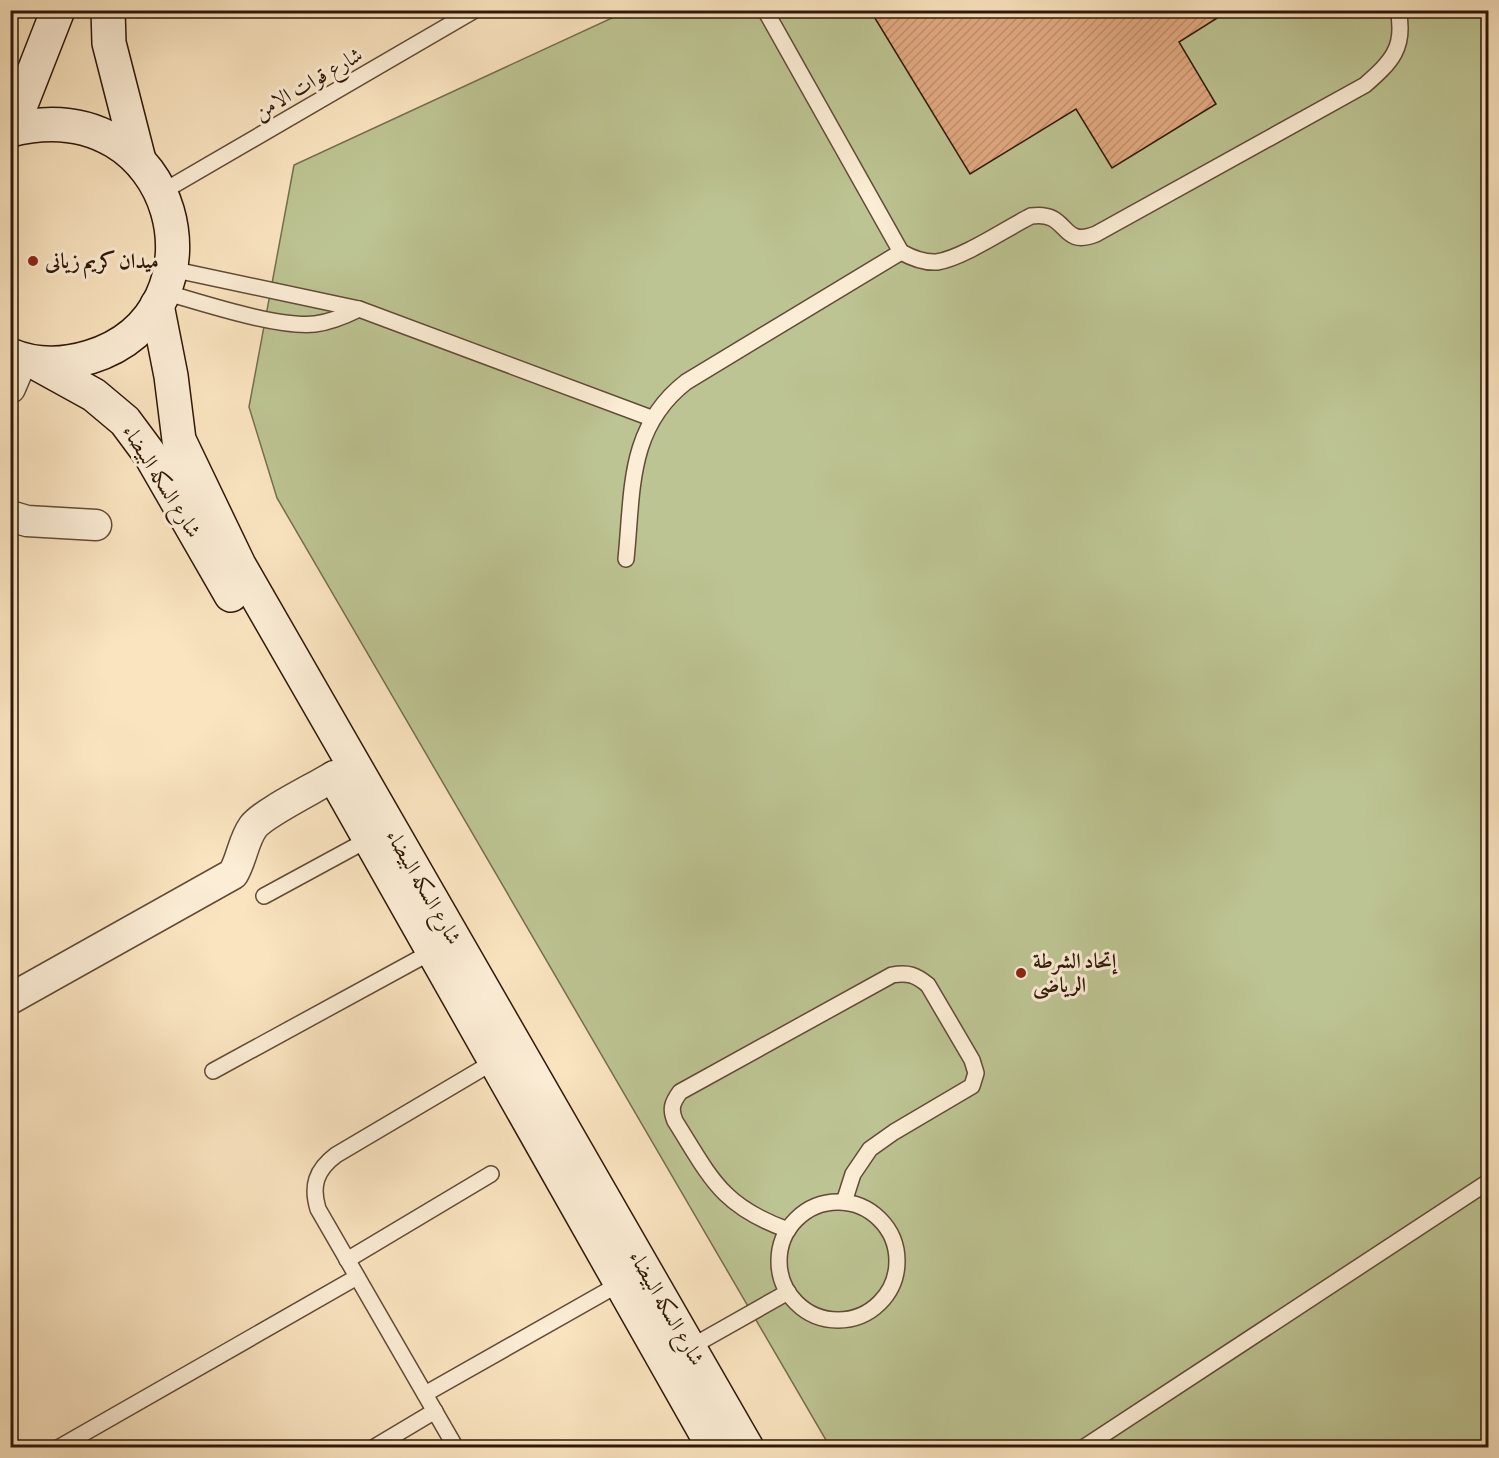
<svg xmlns="http://www.w3.org/2000/svg" width="1499" height="1458" font-family="'Libre Bodoni',Amiri,serif">
<style>
.garden{fill:#bdc493;stroke:#766e4e;stroke-width:1.5}
.building{fill:url(#building-hatch);stroke:#2f1808;stroke-width:1.5}
.lines{fill:none;stroke-linecap:round;stroke-linejoin:round}
.lane-casing{stroke:#624b36;stroke-width:18}
.street-casing{stroke:#624b36;stroke-width:33}
.secondary-casing{stroke:#2f1808;stroke-width:36}
.lane{stroke:#fcedd6;stroke-width:15}
.street{stroke:#fcedd6;stroke-width:30}
.secondary{stroke:#fcedd6;stroke-width:33}
.poi-dot{fill:#8f2418;stroke:#fcedd6;stroke-width:2}
.labels{text-anchor:middle;stroke-width:6;stroke-linejoin:round;paint-order:stroke}
.street-label{font-size:21px;fill:#2f1808;stroke:#fcedd6}
.poi-label{font-size:21px;font-weight:bold;fill:#2f1808;stroke:#fcedd6;text-anchor:start}
</style>
<defs>
<pattern id="building-hatch" width="6" height="6" patternUnits="userSpaceOnUse" patternTransform="scale(1.5)"><rect width="6" height="6" fill="#e2a981"/><path d="M-1 1l2-2M0 6l6-6M5 7l2-2" fill="none" stroke="#c2916e"/></pattern>
</defs>
<rect width="100%" height="100%" fill="#fae4c0"/>
<filter id="stains"><feTurbulence type="fractalNoise" baseFrequency=".00333" numOctaves="4"/><feColorMatrix values="0 0 0 0 .2 0 0 0 0 .09 0 0 0 0 .02 0 0 0 .5 -.17"/></filter>
<radialGradient id="worn" r=".72"><stop offset=".6" stop-color="#630" stop-opacity="0"/><stop offset="1" stop-color="#630" stop-opacity=".3"/></radialGradient>
<path class="garden" d="M627,11h861v1436h-658l-553,-949 -28,-91 45,-242z"/>
<path class="building" d="M870,10h360l-51,32 37,62 -104,64 -36,-59 -106,65z"/>
<g class="lines">
<defs>
<g id="lane">
<path d="M765,10l136,242"/>
<path d="M162,192l313,-182"/>
<path d="M171,269l188,40 292,109"/>
<path d="M164,292c39,11 113,36 151,32 16,-2 30,-8 44,-15"/>
<path d="M626,559c7,-68 1,-131 60,-177l215,-130c11,6 23,11 36,10 26,-4 70,-34 94,-46 39,-6 28,33 65,18l269,-149c26,-23 41,-37 33,-75"/>
<path d="M264,896l105,-57"/>
<path d="M213,1071l220,-120"/>
<circle cx="838" cy="1261" r="59"/>
<path d="M788,1230c-67,-24 -77,-52 -113,-109 -5,-12 -3,-18 5,-29l212,-117c16,-3 24,0 36,10l44,75 4,13 -4,13 -78,46 -24,17 -17,25 -9,28"/>
<path d="M347,1260l144,-86"/>
<path d="M689,1348l99,-56"/>
<path d="M425,1394l196,-111"/>
<path d="M58,1448l299,-171"/>
<path d="M373,1448l62,-37"/>
<path d="M456,1448l-138,-239c-7,-23 -2,-39 18,-54l159,-94"/>
<path d="M1083,1448l405,-266"/>
</g>
<g id="street">
<path d="M10,388l12,-28"/>
<path d="M10,516l17,5 69,4"/>
<path d="M10,999l223,-125c9,-15 10,-33 20,-47 10,-14 64,-40 81,-51"/>
</g>
<g id="secondary">
<path d="M108,10l1,33 30,117"/>
<path d="M10,130c170,-43 223,183 80,227 -26,8 -54,9 -80,-2"/>
<path d="M11,130l47,-120"/>
<path d="M157,305l14,71 8,64 60,125 508,883"/>
<path d="M36,363l58,32 31,26 26,35 80,139"/>
<path d="M335,778l379,670"/>
</g>
</defs>
<use href="#lane" class="lane-casing"/>
<use href="#street" class="street-casing"/>
<use href="#secondary" class="secondary-casing"/>
<use href="#lane" class="lane"/>
<use href="#street" class="street"/>
<use href="#secondary" class="secondary"/>
</g>
<g class="poi-dot">
<circle cx="33" cy="261" r="6"/>
<circle cx="1021" cy="973" r="6"/>
</g>
<g class="labels">
<g class="street-label">
<text transform="translate(308 83) rotate(-30)" y="7">شارع قوات الامن</text>
<text transform="translate(162 481) rotate(58)" y="7">شارع السكه البيضاء</text>
<text transform="translate(424 887) rotate(60)" y="7">شارع السكه البيضاء</text>
<text transform="translate(667 1308) rotate(60)" y="7">شارع السكه البيضاء</text>
</g>
<g class="poi-label">
<text x="45" y="268">ميدان كريم زيانى</text>
<text x="1033" y="968">إتحاد الشرطة<tspan x="1033" dy="24">الرياضى</tspan></text>
</g>
</g>
<rect width="1499" height="1458" fill="none" stroke="#fae4c0" stroke-width="36"/>
<rect x="12" y="12" width="1475" height="1434" fill="none" stroke="#2f1808" stroke-width="3"/>
<rect x="18" y="18" width="1463" height="1422" fill="none" stroke="#2f1808" stroke-width="1.5"/>
<rect width="100%" height="100%" filter="url(#stains)"/>
<rect width="100%" height="100%" fill="url(#worn)"/>
</svg>
